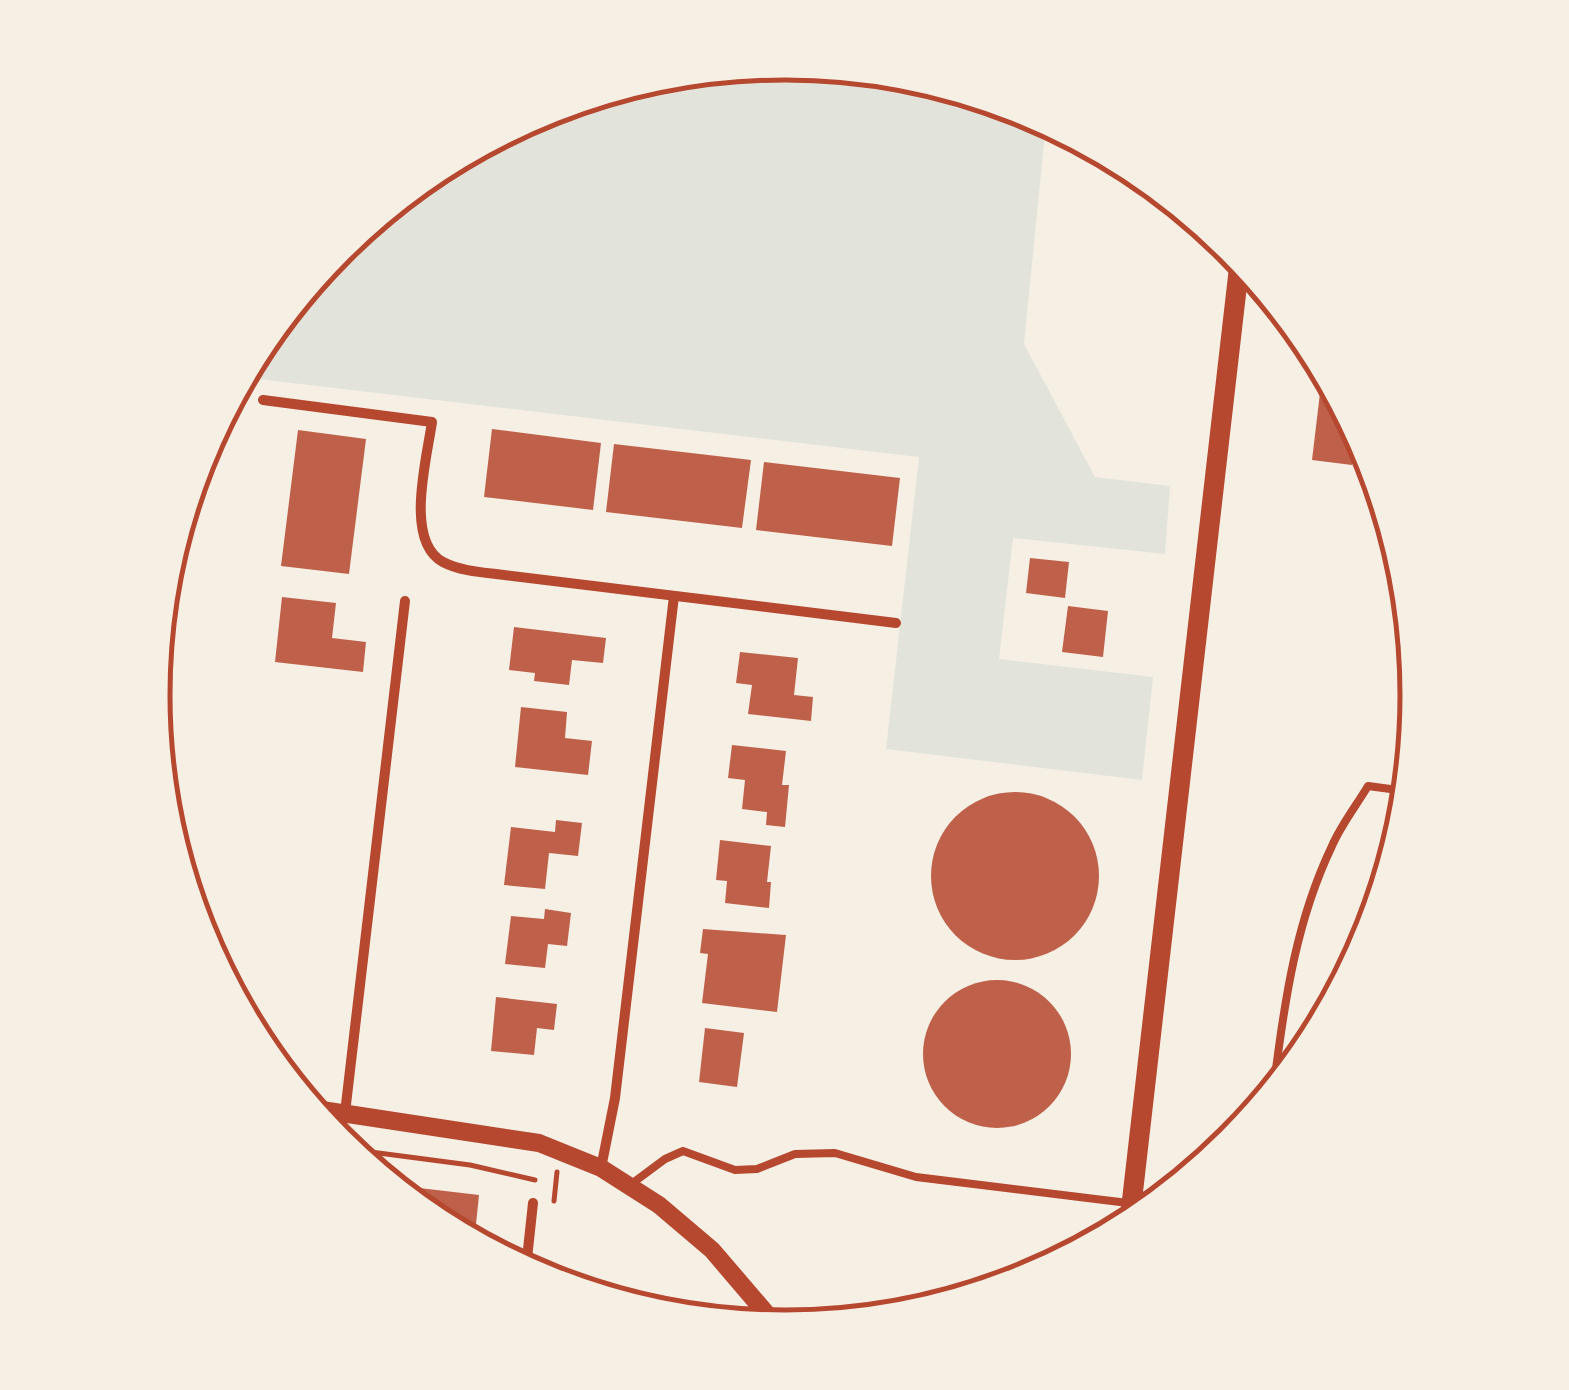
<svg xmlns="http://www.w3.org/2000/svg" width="1569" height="1390" font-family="Helvetica,sans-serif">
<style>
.green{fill:#e2e4dc}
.building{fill:#bf614a}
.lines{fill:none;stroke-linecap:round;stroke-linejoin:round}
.path{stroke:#b5482f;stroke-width:5}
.service{stroke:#b5482f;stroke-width:8}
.minor{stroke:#b5482f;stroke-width:10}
.tertiary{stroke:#b5482f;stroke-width:18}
.secondary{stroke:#b5482f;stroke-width:20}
.rim{fill:none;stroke:#b5482f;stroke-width:5}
</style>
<rect width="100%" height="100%" fill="#f6efe4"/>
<path class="green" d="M785,63l242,48 19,12 -22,221 71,133 75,9 -5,68 -152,-16 -14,121 154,18 -11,103 -256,-31 33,-292 -669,-79 88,-131 205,-137z"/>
<g class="building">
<path d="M1320,393l9,1 38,57v6l-14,-2 -1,10 -40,-5z"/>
<path d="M492,429l109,14 -8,67 -109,-13z"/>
<path d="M298,430l68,9 -17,135 -68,-8z"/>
<path d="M614,444l137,16 -9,68 -136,-16z"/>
<path d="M764,462l136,16 -8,68 -136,-16z"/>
<path d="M1030,558l39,4 -4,36 -39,-5z"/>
<path d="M282,597l54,6 -4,35 34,4 -3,30 -88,-10z"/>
<path d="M1068,606l40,5 -5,46 -41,-5z"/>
<path d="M514,627l92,11 -3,25 -31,-3 -3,25 -35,-4 1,-8 -26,-3z"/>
<path d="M740,652l58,6 -4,37 19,2 -2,24 -63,-7 4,-29 -16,-2z"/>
<path d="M521,707l46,5 -2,26 27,3 -4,34 -73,-8z"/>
<path d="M732,745l54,6 -4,34h7l-4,42 -19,-2 1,-13 -25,-3 3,-29 -17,-2z"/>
<circle cx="1015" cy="876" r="84"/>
<path d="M556,820l26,3 -4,33 -29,-3 -4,36 -41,-4 7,-58 44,5z"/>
<path d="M720,840l51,6 -4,36h4l-2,26 -44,-5 2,-22 -11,-1z"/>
<path d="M545,909l26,4 -4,33 -19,-2 -3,24 -40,-4 6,-48 33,3z"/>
<path d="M703,929l83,6 -9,77 -75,-9 6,-49 -8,-1z"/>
<circle cx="997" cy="1054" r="74"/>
<path d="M496,997l61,7 -3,26 -17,-2 -3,27 -43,-4z"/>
<path d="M705,1028l39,5 -7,54 -38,-5z"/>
<path d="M411,1187l68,8 -4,39 -65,-43z"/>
</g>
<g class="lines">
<g class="path">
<path d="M348,1149l122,16 65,15"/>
<path d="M554,1201l3,-29"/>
</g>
<g class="service">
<path d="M1275,1077c10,-80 22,-158 57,-231 9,-21 24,-40 36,-60l30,4"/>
<path d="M630,1185l35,-26 18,-8 52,19 22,-1 38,-15 40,-1 81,24 212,26"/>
</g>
<g class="minor">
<path d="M263,400l169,22c-5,36 -28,119 11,140 15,8 35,10 53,12l400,49"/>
<path d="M345,1113l60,-512"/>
<path d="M601,1168l14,-70 59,-502"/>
<path d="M526,1268l7,-65"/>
</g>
<path class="tertiary" d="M315,1109l224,34 62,25 58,37 53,45 65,76"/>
<path class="secondary" d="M1131,1209l109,-950"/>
</g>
<path d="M0 0H1569V1390H0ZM170 695a615 615 0 1 1 1230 0a615 615 0 1 1-1230 0Z" fill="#f6efe4" fill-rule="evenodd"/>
<path class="rim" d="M170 695a615 615 0 1 1 1230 0a615 615 0 1 1-1230 0Z"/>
</svg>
